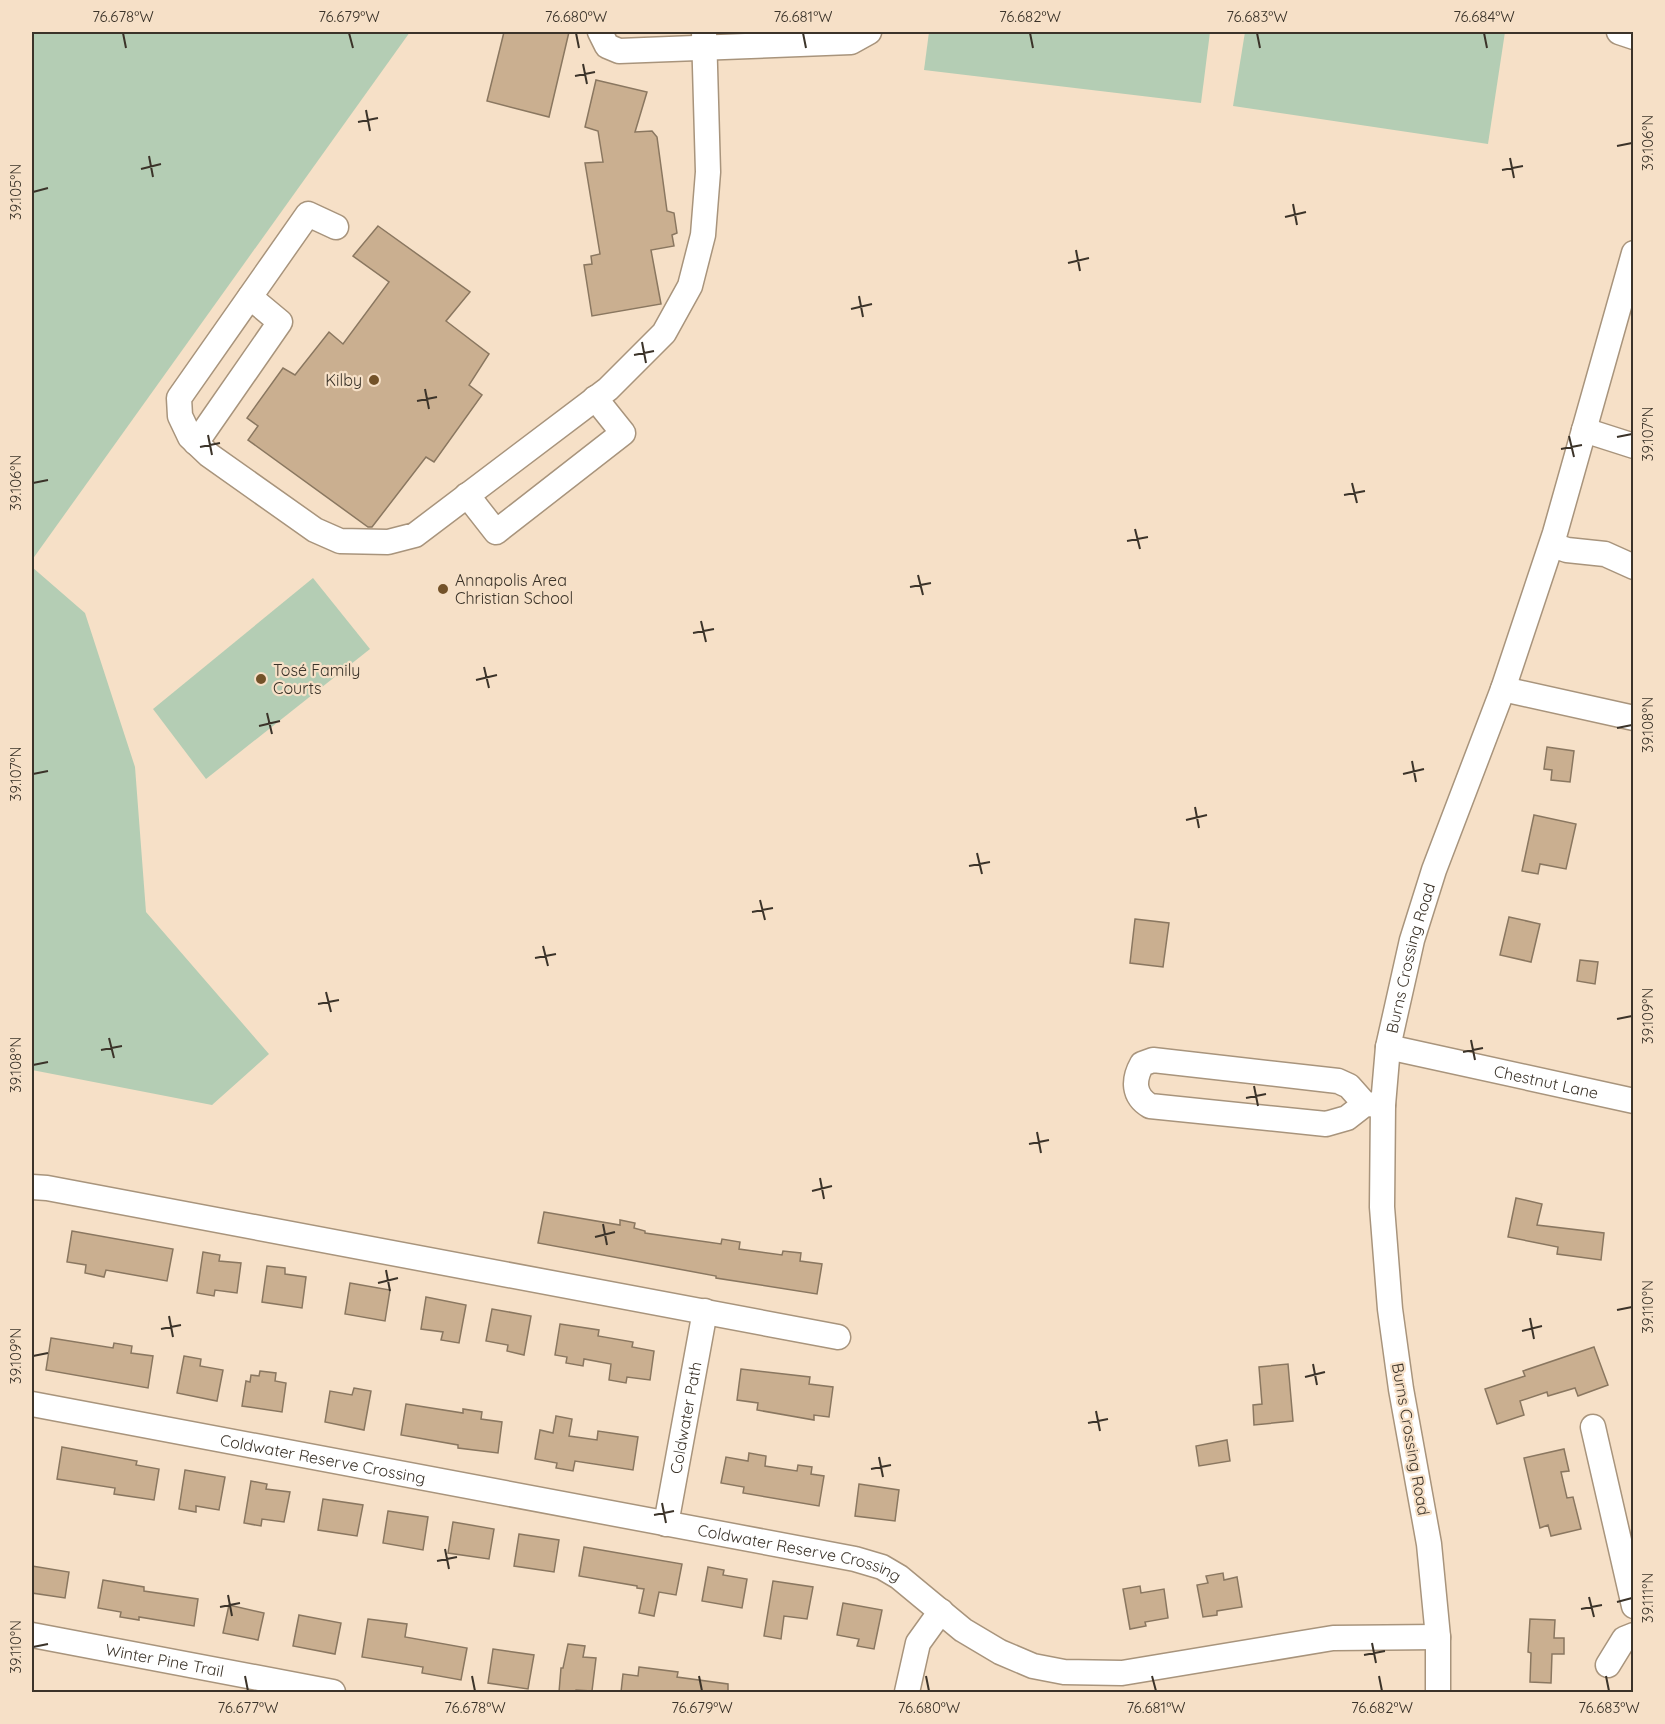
<svg xmlns="http://www.w3.org/2000/svg" width="1665" height="1724" font-family="Quicksand,sans-serif">
<style>
.green{fill:#b4cdb4}
.building{fill:#caaf90;stroke:#8a7760;stroke-width:1.5}
.lines{fill:none;stroke-linecap:round;stroke-linejoin:round}
.minor-casing{stroke:#a8947c;stroke-width:27}
.minor{stroke:#fff;stroke-width:24}
.ticks{fill:none;stroke:#3b3329;stroke-width:2}
.poi-dot{fill:#735229;stroke:#f6e0c7;stroke-width:2}
.labels{text-anchor:middle;stroke-width:4.5;stroke-linejoin:round;paint-order:stroke}
.poi-label{font-size:16px;fill:#3b3329;stroke:#f6e0c7;text-anchor:start}
.street-label{font-size:16px;fill:#3b3329;stroke:#f6e0c7}
.neatline{fill:none;stroke:#3b3329;stroke-width:2}
.ticks-label{font-size:15px;text-anchor:middle;fill:#3b3329}
</style>
<rect width="100%" height="100%" fill="#f6e0c7"/>
<g class="green">
<path d="M32,32h378l-378,528z"/>
<path d="M929,32h281l-9,71 -277,-33z"/>
<path d="M1245,32h260l-17,112 -255,-38z"/>
<path d="M32,567l53,46 50,154 11,145 123,142 -57,51 -180,-35z"/>
<path d="M313,578l57,71 -164,130 -53,-70z"/>
</g>
<g class="building">
<path d="M504,32h65l-20,85 -62,-16z"/>
<path d="M596,80l51,12 -12,40 17,-1 5,6 10,74 7,2 3,20 -5,2 2,11 -23,4 10,54 -69,12 -8,-51 8,-1 -1,-8 9,-2 -15,-91 18,-1 -5,-31 -13,-4z"/>
<path d="M378,226l92,66 -24,29 43,33 -20,31 13,10 -48,67 -8,-5 -54,70h-4l-120,-87 10,-14 -11,-8 36,-50 12,7 34,-43 14,12 46,-62 -36,-26z"/>
<path d="M1547,747l27,4 -4,31 -19,-2 1,-10 -8,-1z"/>
<path d="M1534,815l42,9 -10,45 -26,-5 -2,10 -16,-3z"/>
<path d="M1509,917l31,7 -9,38 -31,-7z"/>
<path d="M1135,919l34,4 -6,44 -33,-4z"/>
<path d="M1580,960l18,2 -3,22 -18,-3z"/>
<path d="M1516,1198l26,6 -5,21 67,8 -3,27 -44,-6 1,-7 -50,-10z"/>
<path d="M544,1212l76,13v-5l15,3 -1,5 11,3v2l76,11 1,-5 18,3 -1,7 43,6 1,-4 18,2 -1,8 22,3 -5,30 -101,-16v-2l-178,-33z"/>
<path d="M72,1231l101,18 -6,32 -61,-11 -2,7 -19,-4 1,-8 -19,-3z"/>
<path d="M203,1252l17,3 -1,6 22,2 -4,30 -22,-3 -1,6 -17,-3z"/>
<path d="M267,1266l18,2v6l21,3 -4,31 -40,-6z"/>
<path d="M350,1283l40,7 -5,31 -40,-7z"/>
<path d="M426,1297l40,8 -7,38 -18,-3 2,-8 -22,-3z"/>
<path d="M492,1309l39,7 -7,39 -17,-4 1,-6 -22,-4z"/>
<path d="M560,1324l39,6 -1,6 35,6 -1,5 22,4 -4,29 -23,-3 -1,6 -17,-3 2,-16 -27,-5 -1,7 -17,-3 1,-6 -12,-2z"/>
<path d="M51,1338l62,10 1,-5 18,3 -1,7 22,3 -5,32 -102,-18z"/>
<path d="M1594,1347l14,38 -30,11 -3,-8 -27,8 -1,-4 -27,9 4,14 -27,9 -12,-35 40,-13 -2,-5z"/>
<path d="M184,1356l17,3 -1,7 23,4 -6,31 -40,-8z"/>
<path d="M1288,1364l5,57 -39,4 -1,-20 9,-1 -3,-37z"/>
<path d="M741,1369l69,8 -1,7 24,3 -4,30 -15,-2v5l-57,-10 1,-7 -21,-3z"/>
<path d="M260,1371l16,2 -1,8 11,2 -4,29 -40,-6 4,-25 4,1 1,-7 8,1z"/>
<path d="M354,1388l17,3 -7,39 -39,-8 5,-31 22,4z"/>
<path d="M406,1404l57,9v-4l19,3 -1,7 21,3 -4,31 -40,-5v-3l-57,-10z"/>
<path d="M556,1416l16,3 -3,17 28,4 1,-9 40,6 -5,33 -58,-9 -2,10 -17,-3 1,-5 -22,-4 5,-29 13,3z"/>
<path d="M1227,1440l3,21 -31,5 -3,-20z"/>
<path d="M62,1447l75,14 -1,4 23,4 -5,31 -40,-6 1,-6 -58,-9z"/>
<path d="M1564,1449l5,22 -8,1 6,26 6,-1 8,32 -30,7 -3,-11 -8,3 -16,-70z"/>
<path d="M749,1453l17,3 -1,10 32,5 1,-6 14,2 -1,7 13,2 -5,30 -76,-13 1,-6 -23,-4 5,-26 22,4z"/>
<path d="M185,1470l40,7 -6,33 -23,-4v6l-17,-3z"/>
<path d="M251,1481l16,3 -1,5 24,3 -6,30 -22,-3 -1,7 -17,-3z"/>
<path d="M859,1484l40,6 -4,31 -40,-5z"/>
<path d="M323,1499l40,6 -6,31 -39,-6z"/>
<path d="M388,1511l40,6 -5,33 -40,-7z"/>
<path d="M453,1522l41,7 -5,30 -41,-6z"/>
<path d="M519,1534l40,6 -5,32 -40,-6z"/>
<path d="M584,1547l98,17 -6,31 -17,-3 -5,24 -15,-3 5,-24 -7,-1v-2l-58,-10z"/>
<path d="M32,1566l37,6 -4,26 -33,-5z"/>
<path d="M708,1567l16,3 -1,5 24,4 -5,29 -40,-7z"/>
<path d="M1223,1573l1,7 13,-3 5,30 -25,4v4l-14,2 -6,-32 11,-2 -2,-7z"/>
<path d="M103,1580l41,7v4l54,8 -4,27 -55,-9v3l-19,-3 1,-5 -23,-4z"/>
<path d="M773,1581l40,6 -6,32 -23,-3 -3,23 -17,-3z"/>
<path d="M1140,1586l1,7 23,-4 4,29 -23,4 1,4 -16,3 -7,-40z"/>
<path d="M843,1603l39,7 -8,39 -17,-3 2,-7 -22,-4z"/>
<path d="M229,1605l35,8 -6,27 -35,-7z"/>
<path d="M299,1615l42,8 -6,31 -42,-8z"/>
<path d="M368,1619l39,5 -2,13 62,11 -6,32 -39,-7 1,-6 -61,-10z"/>
<path d="M1530,1619l25,1 -1,18h10v16h-12l-1,29 -21,-1 1,-29 -3,-1z"/>
<path d="M568,1644l17,2 -2,11 13,1 -4,33 -16,-1 -1,2h-16l2,-24h2z"/>
<path d="M493,1649l41,6 -6,34 -40,-6z"/>
<path d="M639,1667l39,5 -1,5 51,7v8h-107l2,-18 15,2z"/>
</g>
<g class="lines">
<defs>
<g id="minor">
<path d="M600,32l7,14 12,5 232,-9 18,-10"/>
<path d="M1619,32l15,5"/>
<path d="M336,227l-28,-13 -129,184 1,18 10,21 19,18 106,75 25,11 48,1 27,-7 193,-146 56,-56 26,-47 13,-51 5,-63 -4,-140"/>
<path d="M1584,430l50,16"/>
<path d="M196,443l84,-121 -30,-25"/>
<path d="M467,495l29,37 127,-99 -28,-35"/>
<path d="M1552,545l15,5 38,4 29,13"/>
<path d="M1503,689l131,29"/>
<path id="s1" d="M1388,1047l246,54"/>
<path d="M1365,1104l-16,-18 -11,-5 -185,-21 -11,4c-9,16 -9,32 8,42l176,18 21,-6 18,-14 18,1"/>
<path d="M32,1187l15,1 791,149"/>
<path id="s2" d="M32,1404l823,155 27,8 17,10 64,53 37,22 33,14 31,6 58,1 211,-35 105,-1"/>
<path d="M1593,1427l41,179"/>
<path id="s3" d="M666,1524l39,-213"/>
<path id="s4" d="M32,1635l301,57"/>
<path d="M1608,1665l16,-26 10,-4"/>
<path d="M907,1692l11,-49 23,-32"/>
<path id="s5" d="M1438,1692v-55l-9,-93 -28,-155 -11,-80 -8,-102 1,-102 5,-58 24,-107 22,-70 69,-181 52,-156 79,-280"/>
</g>
</defs>
<use href="#minor" class="minor-casing"/>
<use href="#minor" class="minor"/>
</g>
<path class="ticks" d="M123,33l3,15M349,33l4,15M576,33l3,15M803,33l3,15M1030,33l3,15M1257,33l3,15M1484,33l3,15M583,64l4,20M575,76l20,-4M366,110l4,21M358,122l20,-4M1617,146l15,-3M149,156l4,21M1510,158l4,20M141,169l20,-5M1502,170l21,-4M33,192l15,-4M1293,204l4,21M1285,217l21,-5M1076,250l4,21M1068,263l21,-5M859,296l4,21M851,309l21,-5M642,342l4,21M634,355l20,-4M425,389l4,20M417,401l20,-4M208,435l4,20M1569,436l5,21M1617,437l15,-3M200,447l20,-4M1561,449l21,-4M33,483l15,-3M1352,483l5,20M1344,495l21,-4M1135,529l5,20M1127,541l21,-4M918,575l5,20M910,587l21,-4M701,621l5,21M693,633l21,-4M484,667l5,21M476,680l21,-5M267,713l5,21M259,726l21,-5M1617,728l15,-3M1412,761l4,21M33,774l15,-3M1403,774l21,-5M1195,807l4,21M1186,820l21,-5M977,853l5,21M969,866l21,-4M760,900l5,20M752,912l21,-4M543,946l5,20M535,958l21,-4M326,992l5,20M318,1004l21,-4M1617,1019l15,-3M109,1038l5,20M1471,1040l4,20M101,1050l21,-4M1463,1052l20,-4M33,1065l15,-3M1254,1086l4,20M1246,1098l20,-4M1037,1132l4,21M1029,1144l20,-4M820,1178l4,21M812,1191l20,-5M603,1224l4,21M595,1237l20,-5M386,1270l4,21M378,1283l20,-5M1617,1310l15,-3M169,1316l4,21M1530,1318l4,21M161,1329l20,-4M1522,1331l20,-5M33,1356l15,-3M1313,1364l4,21M1305,1377l20,-5M1096,1411l4,20M1088,1423l20,-4M879,1457l4,20M871,1469l20,-4M662,1503l4,20M654,1515l20,-4M445,1549l4,20M437,1561l20,-4M228,1595l4,21M1589,1597l5,20M1617,1602l15,-4M220,1607l20,-4M1581,1609l21,-4M1372,1643l4,20M33,1647l15,-3M1364,1655l21,-4M245,1676l3,15M472,1676l3,15M699,1676l3,15M926,1676l3,15M1152,1676l4,15M1379,1676l3,15M1606,1676l3,15"/>
<g class="poi-dot">
<circle cx="374" cy="380" r="6"/>
<circle cx="443" cy="589" r="6"/>
<circle cx="261" cy="679" r="6"/>
</g>
<g class="labels">
<g class="poi-label">
<text x="362" y="386" text-anchor="end">Kilby</text>
<text x="455" y="586">Annapolis Area<tspan x="455" dy="18">Christian School</tspan></text>
<text x="273" y="676">Tosé Family<tspan x="273" dy="18">Courts</tspan></text>
</g>
<g class="street-label">
<text dy="6" stroke="none"><textPath href="#s5" startOffset="741">Burns Crossing Road</textPath></text>
<text dy="6" stroke="none"><textPath href="#s1" startOffset="162">Chestnut Lane</textPath></text>
<text dy="6" stroke="none"><textPath href="#s3" startOffset="108">Coldwater Path</textPath></text>
<text transform="translate(1411 1439) rotate(80)" y="6">Burns Crossing Road</text>
<text dy="6" stroke="none"><textPath href="#s2" startOffset="296">Coldwater Reserve Crossing</textPath></text>
<text dy="6" stroke="none"><textPath href="#s2" startOffset="782">Coldwater Reserve Crossing</textPath></text>
<text dy="6" stroke="none"><textPath href="#s4" startOffset="135">Winter Pine Trail</textPath></text>
</g>
</g>
<rect width="1665" height="1724" fill="none" stroke="#f6e0c7" stroke-width="66"/>
<rect x="33" y="33" width="1599" height="1658" class="neatline"/>
<g class="ticks-label">
<text x="123" y="22">76.678°W</text>
<text x="349" y="22">76.679°W</text>
<text x="576" y="22">76.680°W</text>
<text x="803" y="22">76.681°W</text>
<text x="1030" y="22">76.682°W</text>
<text x="1257" y="22">76.683°W</text>
<text x="1484" y="22">76.684°W</text>
<text transform="translate(1648 143) rotate(-90)" y="5">39.106°N</text>
<text transform="translate(16 192) rotate(-90)" y="5">39.105°N</text>
<text transform="translate(1648 434) rotate(-90)" y="5">39.107°N</text>
<text transform="translate(16 483) rotate(-90)" y="5">39.106°N</text>
<text transform="translate(1648 725) rotate(-90)" y="5">39.108°N</text>
<text transform="translate(16 774) rotate(-90)" y="5">39.107°N</text>
<text transform="translate(1648 1016) rotate(-90)" y="5">39.109°N</text>
<text transform="translate(16 1065) rotate(-90)" y="5">39.108°N</text>
<text transform="translate(1648 1307) rotate(-90)" y="5">39.110°N</text>
<text transform="translate(16 1356) rotate(-90)" y="5">39.109°N</text>
<text transform="translate(1648 1598) rotate(-90)" y="5">39.111°N</text>
<text transform="translate(16 1647) rotate(-90)" y="5">39.110°N</text>
<text x="248" y="1713">76.677°W</text>
<text x="475" y="1713">76.678°W</text>
<text x="702" y="1713">76.679°W</text>
<text x="929" y="1713">76.680°W</text>
<text x="1156" y="1713">76.681°W</text>
<text x="1382" y="1713">76.682°W</text>
<text x="1609" y="1713">76.683°W</text>
</g>
</svg>
